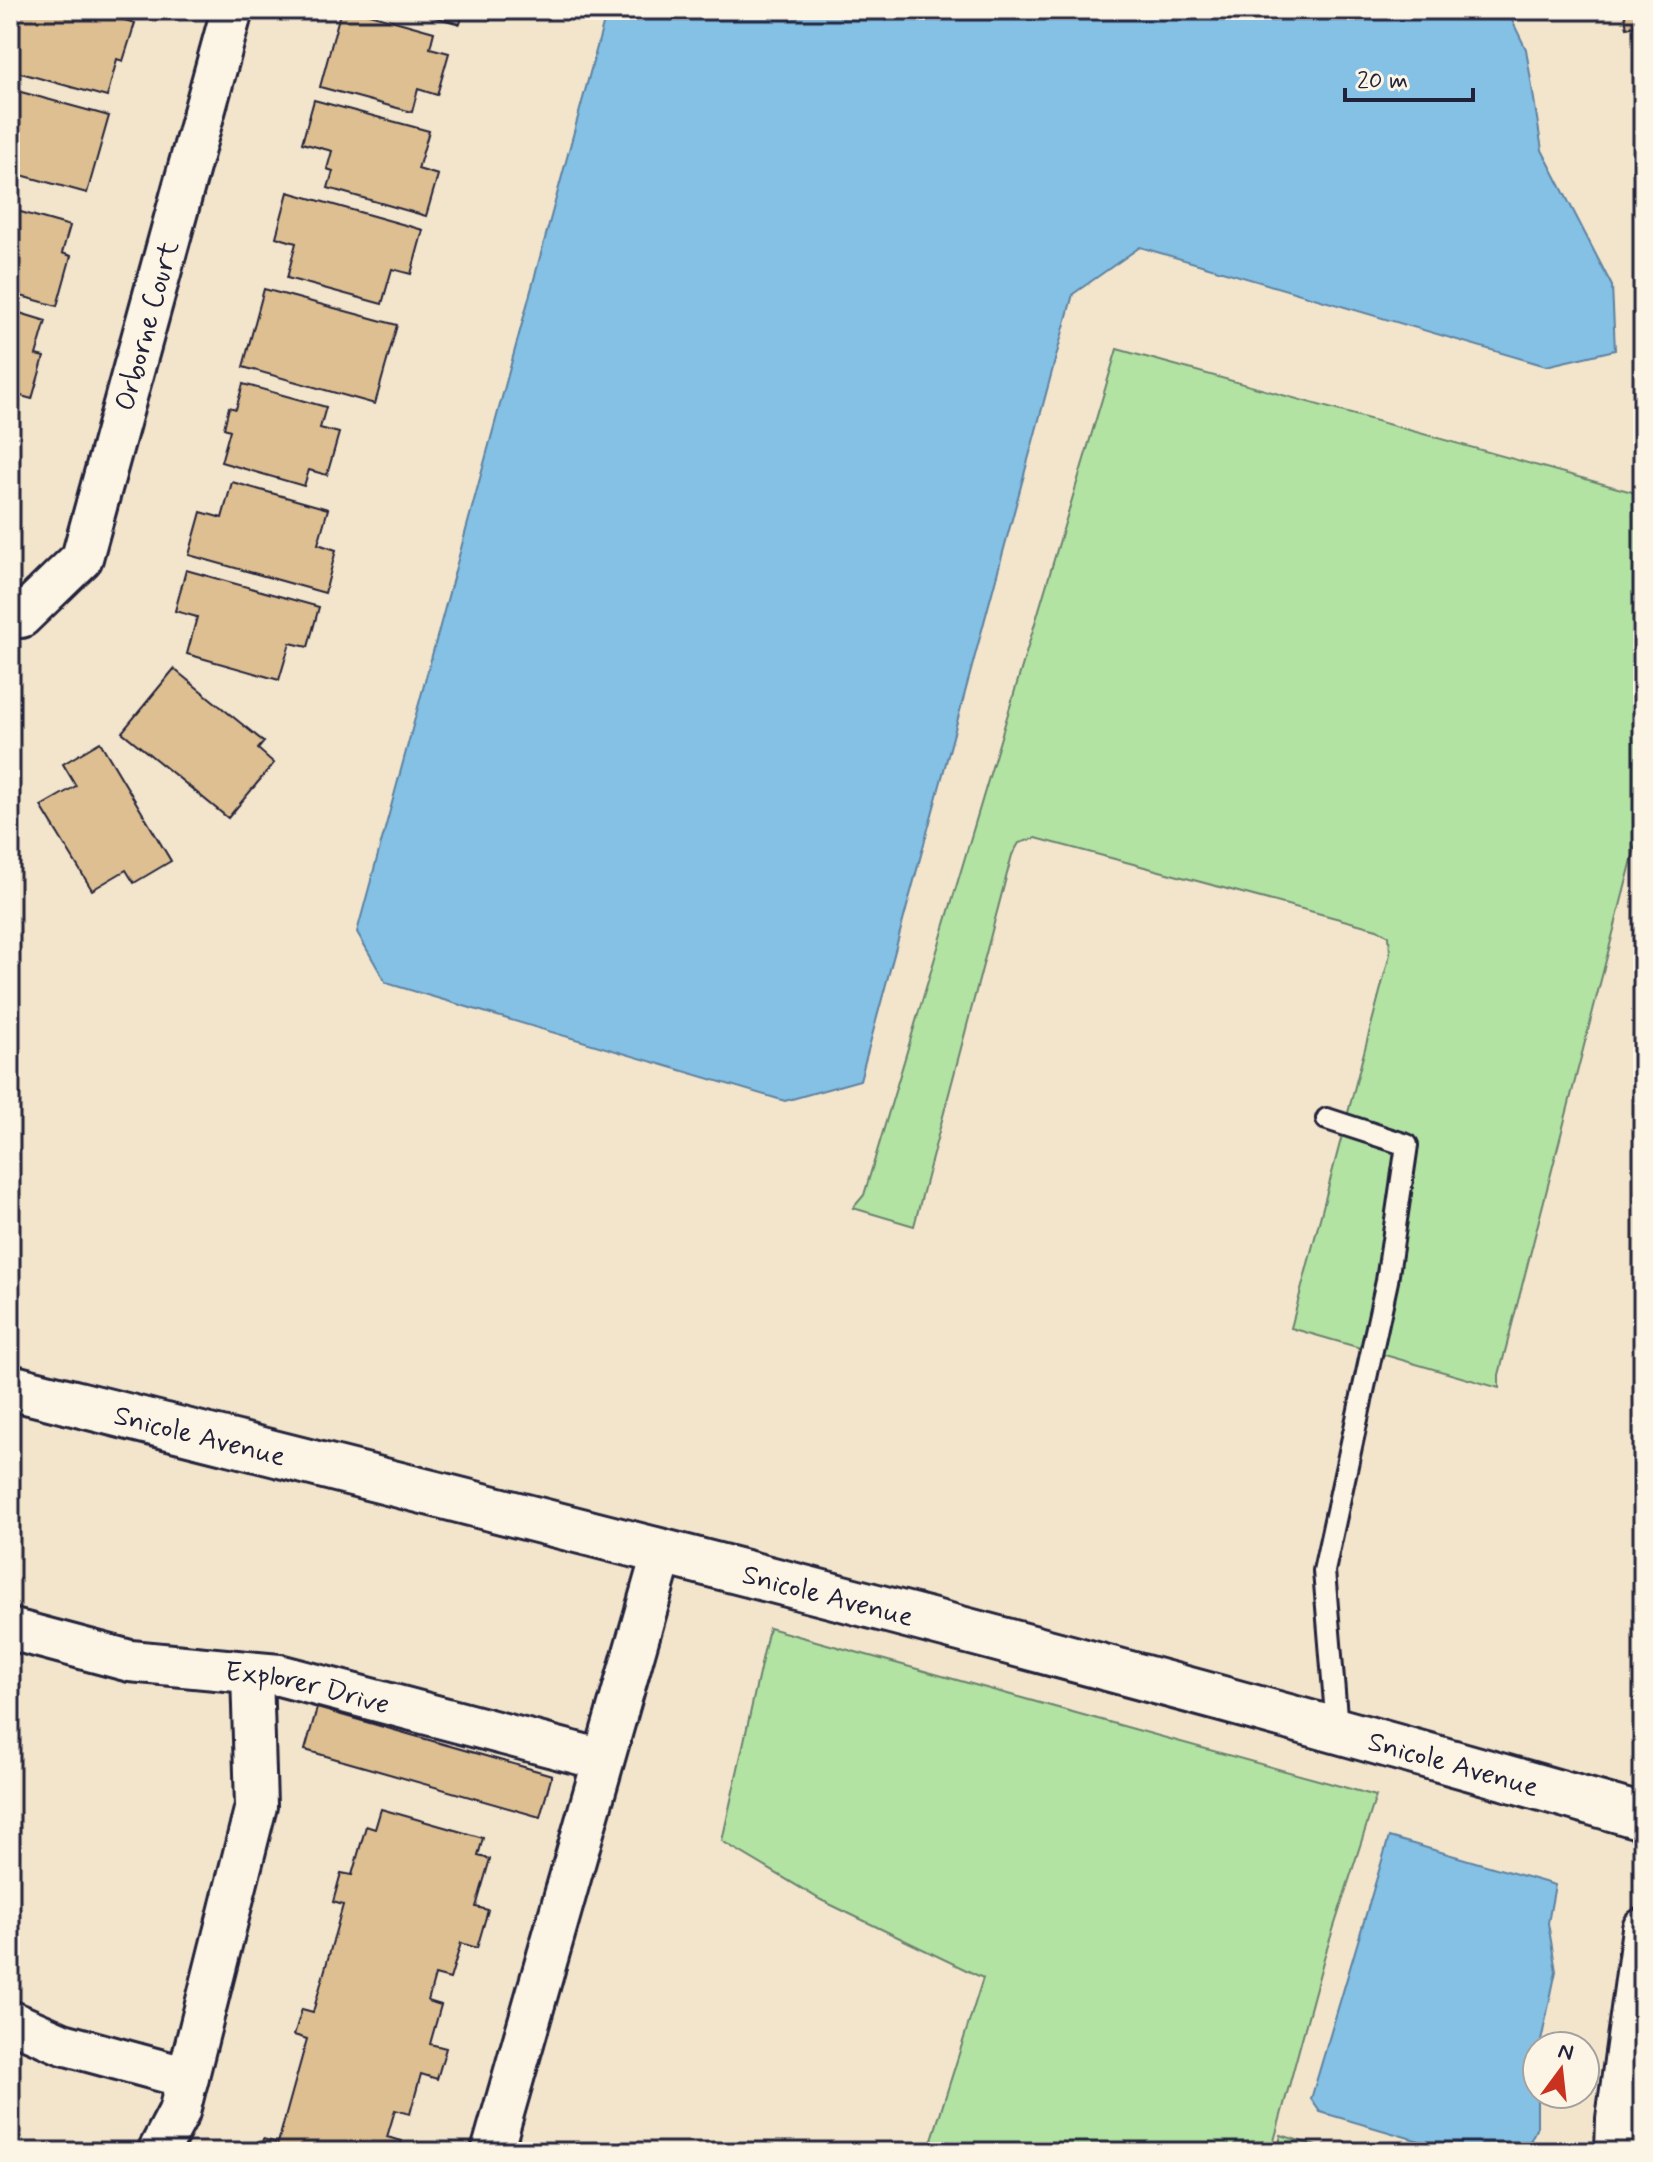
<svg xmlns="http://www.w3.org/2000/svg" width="1653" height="2162" font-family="Mynerve,sans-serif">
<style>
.green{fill:#b2e3a3;stroke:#6a826f;stroke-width:2}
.water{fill:#84c1e4;stroke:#5d81a0;stroke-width:2}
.building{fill:#ddbf91;stroke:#22223b;stroke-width:2}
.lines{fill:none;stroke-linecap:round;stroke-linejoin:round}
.service-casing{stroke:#22223b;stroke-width:26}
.minor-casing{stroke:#22223b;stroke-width:46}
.tertiary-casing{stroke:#22223b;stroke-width:50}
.service{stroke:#fcf5e5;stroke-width:20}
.minor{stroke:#fcf5e5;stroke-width:40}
.tertiary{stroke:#fcf5e5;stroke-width:44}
.labels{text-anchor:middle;stroke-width:7;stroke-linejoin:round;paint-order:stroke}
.street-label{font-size:28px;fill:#22223b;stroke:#fcf5e5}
</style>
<rect width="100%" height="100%" fill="#f3e5cc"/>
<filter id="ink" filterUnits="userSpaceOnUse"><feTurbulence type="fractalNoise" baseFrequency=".0125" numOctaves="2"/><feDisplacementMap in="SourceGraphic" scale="16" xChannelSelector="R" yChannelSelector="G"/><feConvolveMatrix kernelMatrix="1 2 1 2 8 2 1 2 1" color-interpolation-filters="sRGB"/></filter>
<g filter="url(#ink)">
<g class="green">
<path d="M1117,349l526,146v322l-144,558v13l-208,-60 99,-374 -1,-18 -12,-7 -341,-91 -17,5 -7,12 -98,371 -61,-18 11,-13z"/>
<path d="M769,1628l607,168 -52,162 -53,194h-343l55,-174 -162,-78 -99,-59z"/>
<path d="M1281,2135l54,17h-58z"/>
</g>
<g class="water">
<path d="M607,10h900l19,39 16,101 70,136 3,64 -69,16 -406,-119 -67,47 -213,786 -75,21 -399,-118 -29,-51z"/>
<path d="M1389,1837l166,48 -7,38 8,48 -16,75h-3v81l-12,25h-68l-137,-40 -9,-13z"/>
</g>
<g class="building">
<path d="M10,10h80l45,13 -12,38 -6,-2 -10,38 -97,-27z"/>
<path d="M341,10h14l79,22 -4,16 19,5 -12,42 -19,-6 -6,23 -92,-25z"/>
<path d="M409,10h55l-4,14z"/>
<path d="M1624,10h19v14l-16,4z"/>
<path d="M10,89l99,27 -22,77 -77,-21z"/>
<path d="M314,100l115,31 -11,38 20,6 -12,41 -98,-28 5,-17 -6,-2 5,-18 -30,-8z"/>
<path d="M288,192l135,38 -12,44 -19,-5 -10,35 -95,-26 9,-35 -20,-6z"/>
<path d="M10,209l60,17 -8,27 9,3 -14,50 -47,-13z"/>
<path d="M264,289l133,36 -22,79 -132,-37z"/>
<path d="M10,310l36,11 -10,34 8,2 -12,42 -22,-6z"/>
<path d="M243,384l83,23 -6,21 19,5 -12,42 -18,-5 -5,16 -83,-24 9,-32 -6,-2 5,-21 7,2z"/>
<path d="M232,482l96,27 -10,35 18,6 -11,43 -136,-38 12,-43 21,6z"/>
<path d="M186,570l133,37 -11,40 -18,-4 -11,37 -92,-26 10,-37 -22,-6z"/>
<path d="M174,669l90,73 -6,7 16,14 -46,55 -106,-86z"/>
<path d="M100,742l71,119 -37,22 -8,-13 -34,20 -51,-84 35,-20 -13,-22z"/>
<path d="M317,1708l235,67 -12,42 -235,-67z"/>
<path d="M381,1809l102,29 -5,18 12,3 -14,48 12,3 -11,38 -16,-5 -11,36 -15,-4 -7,26 13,4 -11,39 16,4 -9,31 -16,-5 -11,40 -15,-4 -8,27 15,4 -3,11h-140l4,-13 15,4 29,-104 -13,-4 8,-26 11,3 30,-107 -10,-3 8,-29 11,2 14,-49 9,3z"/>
</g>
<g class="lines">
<defs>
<path id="service" d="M1327,1119l80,26 -20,136 -63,290 13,157"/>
<g id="minor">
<path id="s1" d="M21,617l61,-59 150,-548"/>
<path id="s2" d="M10,1629l120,32 149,14 324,85"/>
<path d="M10,2021l53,23 125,34"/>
<path d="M158,2152l21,-40 77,-306 -4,-133"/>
<path d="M492,2152l171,-601"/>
<path d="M1616,2152l1,-33 26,-190"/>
</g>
<g id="tertiary">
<path id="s3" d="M10,1387c546,137 1092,273 1633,430"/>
</g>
</defs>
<use href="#service" class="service-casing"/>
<use href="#minor" class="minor-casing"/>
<use href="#tertiary" class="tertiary-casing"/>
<use href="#service" class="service"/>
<use href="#minor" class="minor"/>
<use href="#tertiary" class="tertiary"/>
</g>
</g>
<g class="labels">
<g class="street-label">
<text dy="10" stroke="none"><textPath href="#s1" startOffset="326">Orborne Court</textPath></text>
<text dy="10" stroke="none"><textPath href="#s3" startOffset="196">Snicole Avenue</textPath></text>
<text dy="10" stroke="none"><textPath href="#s3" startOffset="844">Snicole Avenue</textPath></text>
<text dy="10" stroke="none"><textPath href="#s2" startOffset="304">Explorer Drive</textPath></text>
<text dy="10" stroke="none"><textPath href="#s3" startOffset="1492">Snicole Avenue</textPath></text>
</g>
</g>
<rect width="1653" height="2162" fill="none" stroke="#fcf5e5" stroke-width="40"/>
<rect x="20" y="20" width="1613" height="2122" fill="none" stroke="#22223b" stroke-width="3" filter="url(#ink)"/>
<g transform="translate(1561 2070) rotate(15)"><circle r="38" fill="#fcf5e5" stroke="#a5a1a1" stroke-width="2"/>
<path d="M0-6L14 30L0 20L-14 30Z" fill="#c8321e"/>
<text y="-12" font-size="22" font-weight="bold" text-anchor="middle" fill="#22223b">N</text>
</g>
<path d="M1345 88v12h128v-12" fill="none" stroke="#22223b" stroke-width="4"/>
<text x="1357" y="88" font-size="24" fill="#22223b" stroke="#fcf5e5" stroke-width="6" paint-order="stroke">20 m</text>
</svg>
